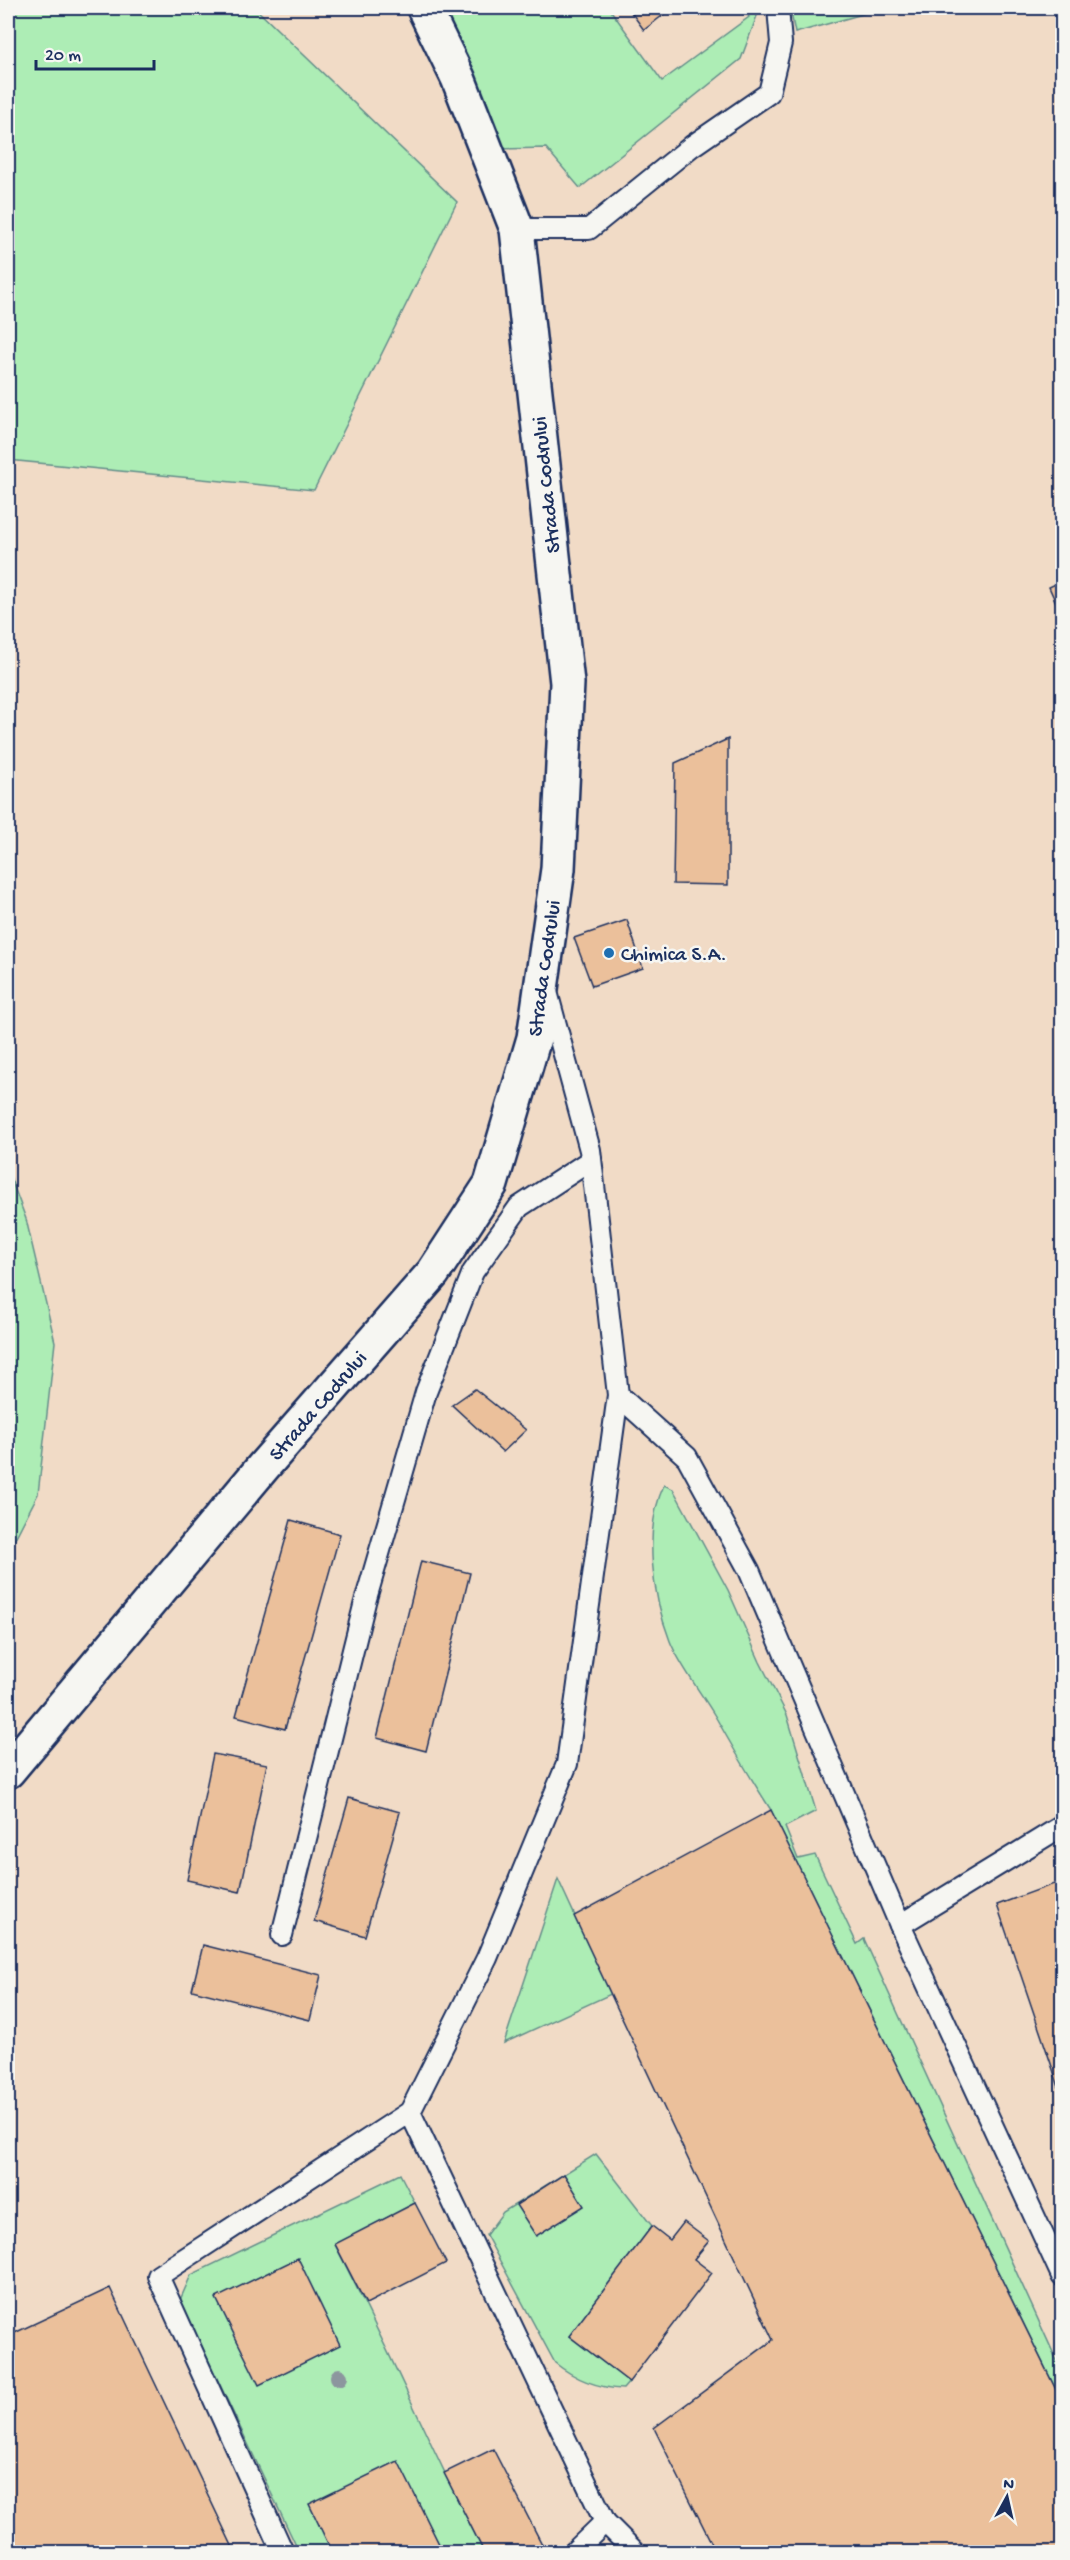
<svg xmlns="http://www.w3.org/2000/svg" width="1070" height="2560" font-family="'Gochi Hand',sans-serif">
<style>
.built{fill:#f1dbc6}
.green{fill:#adedb5;stroke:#648e8a;stroke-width:1.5}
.building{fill:#ebc09b;stroke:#1b2f5e;stroke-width:1.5}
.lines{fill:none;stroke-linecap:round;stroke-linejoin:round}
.service-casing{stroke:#1b2f5e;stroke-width:24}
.tertiary-casing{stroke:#1b2f5e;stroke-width:38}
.service{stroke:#f6f6f2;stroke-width:20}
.tertiary{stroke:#f6f6f2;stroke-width:33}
.tree{fill:#8c969e}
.poi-dot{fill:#1f6fb2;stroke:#f6f6f2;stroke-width:2}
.labels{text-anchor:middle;stroke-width:5;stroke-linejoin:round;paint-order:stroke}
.street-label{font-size:21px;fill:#1b2f5e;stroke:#f6f6f2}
.poi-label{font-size:21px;fill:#1b2f5e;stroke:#f6f6f2;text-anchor:start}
</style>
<rect width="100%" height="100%" fill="#f3e6d8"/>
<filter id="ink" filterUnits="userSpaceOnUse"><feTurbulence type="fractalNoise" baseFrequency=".0167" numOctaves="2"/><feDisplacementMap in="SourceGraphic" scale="12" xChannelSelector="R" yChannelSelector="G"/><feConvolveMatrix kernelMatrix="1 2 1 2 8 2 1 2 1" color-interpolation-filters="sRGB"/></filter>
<g filter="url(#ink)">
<path class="built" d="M255,8h807v2544h-1054v-1000l30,-58 17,-152 -29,-123 -18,-48v-711l306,30 143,-288z"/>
<g class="green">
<path d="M8,8h247l202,194 -143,288 -306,-30z"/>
<path d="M434,8h175l53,73 87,-64 -5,-9h12l2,5 -17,46 -161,129 -34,-40 -49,1z"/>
<path d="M790,8h94l-89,25z"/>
<path d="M8,1171l18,48 29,123 -17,152 -30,58z"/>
<path d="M664,1485l9,4 55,101 32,72 27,53 29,96 -31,16 13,32 17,-4 42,89 7,-5 198,433v30l-291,-592c-20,-31 -38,-62 -56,-94 -13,-22 -36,-52 -45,-75 -18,-47 -27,-110 -6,-156z"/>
<path d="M558,1879l53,115 -107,49z"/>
<path d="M596,2154l56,72 -83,110 60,46 -6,7c-27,-1 -48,-10 -68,-26l-69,-128 17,-23z"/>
<path d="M400,2174l15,29 -80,42c53,101 97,206 149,307h-185l-119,-252 11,-25z"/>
</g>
<g class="building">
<path d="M628,8h44l-28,22z"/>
<path d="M1062,581v35l-13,-29z"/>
<path d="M728,739v146l-55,-1 2,-121z"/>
<path d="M627,920l16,48 -51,18 -18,-48z"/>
<path d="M475,1389l51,41 -23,22 -51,-47z"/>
<path d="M291,1520l49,14 -55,195 -49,-13z"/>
<path d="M421,1561l49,12 -44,178 -49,-13z"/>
<path d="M213,1754l54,10 -27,128 -53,-12z"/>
<path d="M349,1798l51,14 -35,124 -51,-15z"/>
<path d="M771,1810l291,592v150h-346l-62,-124 119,-88 -199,-424z"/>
<path d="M1062,1881v215l-65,-191z"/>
<path d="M203,1945l118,30 -11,45 -118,-30z"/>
<path d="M564,2174l20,32 -48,30 -20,-31z"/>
<path d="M415,2203l31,60 -80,41 -31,-60z"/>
<path d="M684,2222l25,19 -15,18 18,14 -83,109 -60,-46 83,-110 18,14z"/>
<path d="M298,2258l42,87 -81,40 -43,-87z"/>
<path d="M110,2288l125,264h-227v-216z"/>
<path d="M493,2449l53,103h-62l-40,-79z"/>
<path d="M398,2461l45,91h-111l-23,-48z"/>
</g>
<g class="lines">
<defs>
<g id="service">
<path d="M517,229h72l103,-83 77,-53 12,-50 -3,-35"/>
<path d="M547,992l43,158 28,245 -51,369 -80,194 -77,154 195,410 30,30"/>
<path d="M618,1395l69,62 62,113 151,355 162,351"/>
<path d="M900,1925l162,-99"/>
<path d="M282,1935l83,-333 61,-210 47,-120 46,-65 72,-47"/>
<path d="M283,2552l-125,-276 252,-164"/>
<path d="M574,2552l31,-30"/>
</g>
<path id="tertiary" d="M8,1771l255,-304 170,-194 58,-89 43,-146 24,-169 9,-186 -50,-454 -59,-151 -34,-70"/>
</defs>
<use href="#service" class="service-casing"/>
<use href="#tertiary" class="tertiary-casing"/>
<use href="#service" class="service"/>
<use href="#tertiary" class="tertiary"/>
</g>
<circle class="tree" cx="339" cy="2377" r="9"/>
</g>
<circle class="poi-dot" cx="609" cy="953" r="6"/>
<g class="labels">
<g class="street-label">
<text transform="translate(545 485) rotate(-96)" y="7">Strada Codrului</text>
<text transform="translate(543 968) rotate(-82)" y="7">Strada Codrului</text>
<text transform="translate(317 1405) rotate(-49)" y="7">Strada Codrului</text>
</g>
<g class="poi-label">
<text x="621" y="960">Chimica S.A.</text>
</g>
</g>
<rect width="1070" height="2560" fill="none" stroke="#f6f6f2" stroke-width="30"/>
<rect x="15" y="15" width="1040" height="2530" fill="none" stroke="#1b2f5e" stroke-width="2" filter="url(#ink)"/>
<g transform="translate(1007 2497) rotate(8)" stroke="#f6f6f2" stroke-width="4.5" paint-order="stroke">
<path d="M0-4.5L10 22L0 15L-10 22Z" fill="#1b2f5e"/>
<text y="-9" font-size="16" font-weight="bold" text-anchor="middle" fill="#1b2f5e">N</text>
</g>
<path d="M36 60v9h118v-9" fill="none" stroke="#1b2f5e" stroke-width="3"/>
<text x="45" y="60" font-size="18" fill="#1b2f5e" stroke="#f6f6f2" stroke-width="4.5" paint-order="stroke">20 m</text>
</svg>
